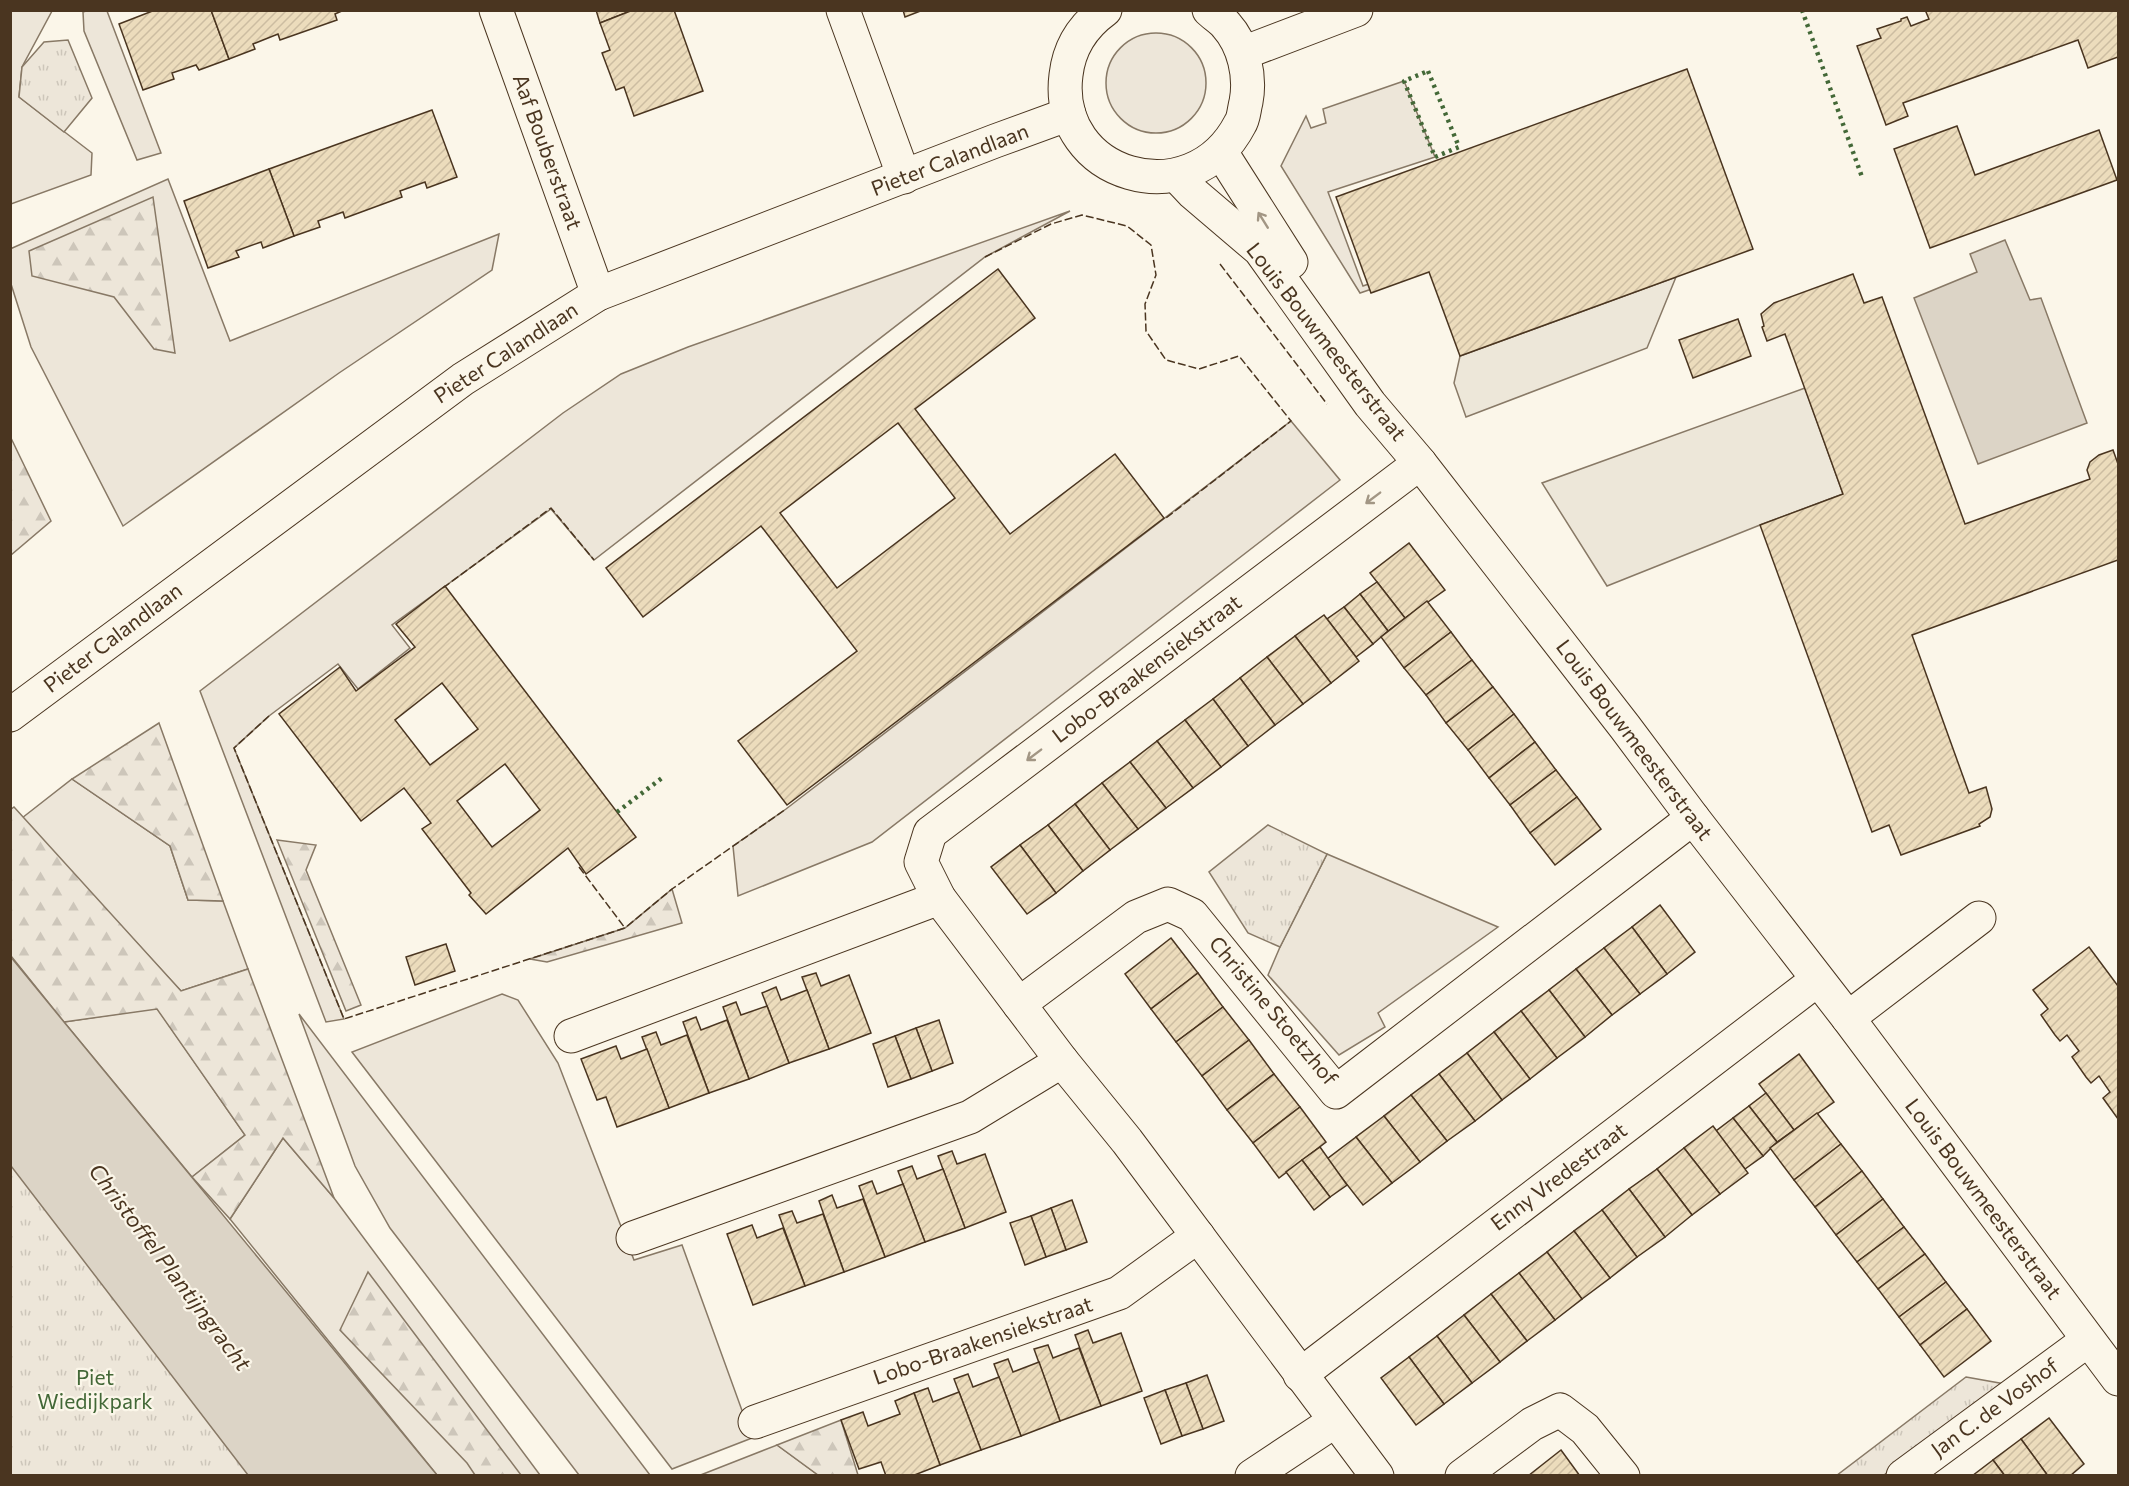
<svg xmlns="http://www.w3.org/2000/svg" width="2129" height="1486" font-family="Commissioner,sans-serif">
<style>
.green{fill:#ede6d9;stroke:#887966;stroke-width:1.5}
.forest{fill:url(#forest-firs);stroke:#887966;stroke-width:1.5}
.park{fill:url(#park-tufts);stroke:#887966;stroke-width:1.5}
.parking{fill:#ede7d9;stroke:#887966;stroke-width:1.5}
.water{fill:#dcd4c6;stroke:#887966;stroke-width:1.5}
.building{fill:url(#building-hatch);stroke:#4a3520;stroke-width:1.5;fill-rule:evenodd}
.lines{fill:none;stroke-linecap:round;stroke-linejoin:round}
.street-casing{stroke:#4a3520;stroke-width:35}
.secondary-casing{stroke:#4a3520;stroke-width:35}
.street{stroke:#fbf6e9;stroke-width:33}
.secondary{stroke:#fbf6e9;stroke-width:33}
.hedge{stroke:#436837;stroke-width:4.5;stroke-dasharray:3 4.5;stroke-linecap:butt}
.fence{stroke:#4a3520;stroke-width:1.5;stroke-dasharray:8 3;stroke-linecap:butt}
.oneway{stroke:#a29684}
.labels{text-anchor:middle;stroke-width:4.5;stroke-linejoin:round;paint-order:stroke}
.street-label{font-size:21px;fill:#4a3520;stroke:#fbf6e9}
.park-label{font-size:21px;fill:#436837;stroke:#fbf6e9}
.water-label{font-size:22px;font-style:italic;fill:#4a3520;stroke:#fbf6e9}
</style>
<defs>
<pattern id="forest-firs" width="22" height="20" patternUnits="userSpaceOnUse" patternTransform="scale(1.5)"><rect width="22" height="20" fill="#ede6d9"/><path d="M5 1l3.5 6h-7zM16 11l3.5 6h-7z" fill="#cdc6ba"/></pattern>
<pattern id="park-tufts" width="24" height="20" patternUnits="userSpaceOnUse" patternTransform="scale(1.5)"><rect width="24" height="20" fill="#ede6d9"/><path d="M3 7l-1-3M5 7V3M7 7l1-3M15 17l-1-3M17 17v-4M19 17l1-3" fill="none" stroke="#cdc6ba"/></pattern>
<pattern id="building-hatch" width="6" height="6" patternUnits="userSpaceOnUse" patternTransform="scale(1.5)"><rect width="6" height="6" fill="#ecdcbc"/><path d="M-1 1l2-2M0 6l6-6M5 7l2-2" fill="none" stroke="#ccbda1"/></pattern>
</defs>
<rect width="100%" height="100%" fill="#fbf6e9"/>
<g class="green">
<path d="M11,11h41l-30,56 -3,30 73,56 -1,22 -80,29z"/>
<path d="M86,11h21l54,142 -24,7 -53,-129 -1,-19z"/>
<circle cx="1156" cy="83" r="50"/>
<path d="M1404,81l31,76 -107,35 35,94 59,-21 2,6 -64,22 -79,-127 25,-50 5,12 15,-5 -3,-14z"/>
<path d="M168,179l62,162 269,-107 -7,36 -153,103 -216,153 -92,-179 -20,-63 -1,-35z"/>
<path d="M1070,211l-85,46 -391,303 -43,-51 -159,116 18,23 -52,41 -20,-25 -69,52 -35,32 110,271 -18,3 -126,-331 363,-278 58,-39 67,-27z"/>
<path d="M1291,421l49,59 -468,362 -134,54 -5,-50 53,-37z"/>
<path d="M72,779l98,67 18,54 35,1 25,68 -67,22 -159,-173z"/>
<path d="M1327,854l171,73 -120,86 7,14 -46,28 -71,-80 12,-28z"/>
<path d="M502,994l16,6 40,63 76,197 48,-15 70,193 -80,31 -320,-417z"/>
<path d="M157,1008l88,127 -53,42 -128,-155z"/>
<path d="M299,1014l351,461h-71l-189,-247 -35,-62z"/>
<path d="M283,1138l51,60 206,277h-103l-207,-256z"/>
<path d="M777,1445l41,30 -120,1z"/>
</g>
<g class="forest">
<path d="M153,197l22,156 -21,-4 -40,-52 -82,-21 -3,-25z"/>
<path d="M10,436l41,85 -40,34h-1z"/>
<path d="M159,723l64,178 -35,-1 -18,-54 -98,-67z"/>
<path d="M14,807l167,184 67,-22 86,229 -51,-60 -53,81 -38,-42 53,-42 -88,-126 -93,13 -53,-66 -1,-146z"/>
<path d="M277,840l39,5 -10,25 55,135 -15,6z"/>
<path d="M672,889l10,34 -135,39 -17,-3 95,-31z"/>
<path d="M368,1272l153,203h-46l-8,-12 -127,-133z"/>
<path d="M841,1420l17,55h-40l-41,-30z"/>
</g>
<g class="park">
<path d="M68,40l24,58 -28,34 -45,-35 3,-30 22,-25z"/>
<path d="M1268,825l59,29 -47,93 -32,-14 -39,-61z"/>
<path d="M11,1142l256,333h-256z"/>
<path d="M1966,1377l39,7 -121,91 -48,1z"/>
</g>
<g class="parking">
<path d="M1676,277l-29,71 -181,69 -12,-34 6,-27z"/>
<path d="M1805,388l38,106 -83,31 -153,61 -65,-103z"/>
</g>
<g class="water">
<path d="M2005,240l25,60 11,-2 46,125 -109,41 -64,-166 63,-26 -7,-18z"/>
<path d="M10,956l54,66 373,453h-189l-237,-309z"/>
</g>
<g class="building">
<path d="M155,10h56l18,49 -30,11 -3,-5 -24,8 2,6 -31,11 -24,-66z"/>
<path d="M211,10h133l-9,4 2,6 -57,20 -2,-6 -25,10 2,5 -26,10z"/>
<path d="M596,10h37l-33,13z"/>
<path d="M633,10h41l29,81 -69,25 -10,-29 -8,3 -14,-37 8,-3 -10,-27z"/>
<path d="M903,10h20l-18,7z"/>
<path d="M1929,10h189v47l-30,11 -10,-28 -175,63 5,13 -22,9 -29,-79 24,-8 -4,-9 24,-8v-2l6,-2 4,9 18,-7 -3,-7z"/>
<path d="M1687,69l66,180 -293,107 -31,-84 -58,21 -35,-96z"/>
<path d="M432,110l25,67 -30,11 -2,-6 -25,9 2,6 -57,21 -2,-6 -25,9 2,6 -26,9 -25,-67z"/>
<path d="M1957,126l18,49 124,-45 18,50 -187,68 -36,-99z"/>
<path d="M269,169l25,67 -31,12 -2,-6 -25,9 3,6 -31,11 -24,-67z"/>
<path d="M998,269l37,49 -120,91 95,125 105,-80 49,64 -377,287 -49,-64 119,-90 -96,-125 -118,91 -37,-49zM898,423l57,75 -118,90 -57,-75z"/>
<path d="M1853,274l11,29 18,-6 83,227 125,-45 -3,-9 3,-8 9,-7 14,-5 5,14v96l-206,75 57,158 17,-6 6,22 -2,8 -11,7 1,2 -79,29 -12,-30 -17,7 -112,-307 83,-31 -58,-160 -18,7 -5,-14 2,-1 -3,-12 13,-11z"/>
<path d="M1738,319l13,37 -58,22 -14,-38z"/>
<path d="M1409,543l36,47 -40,28 -35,-45z"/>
<path d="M1377,582l28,36 -17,13 -28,-37z"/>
<path d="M445,586l191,251 -50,37 -18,-26 -82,66 -17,-19 2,-2 -49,-64 9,-6 -27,-35 -43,33 -82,-107 61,-47 16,24 59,-44 -19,-23zM442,683l36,46 -48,36 -35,-45zM505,764l35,46 -48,37 -35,-46z"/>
<path d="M1360,594l28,37 -15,13 -29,-37z"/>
<path d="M1427,601l24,31 -47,36 -23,-31z"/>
<path d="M1344,607l29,37 -17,13 -29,-38z"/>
<path d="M1324,615l35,46 -28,22 -36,-47z"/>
<path d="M1451,632l21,28 -46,35 -22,-27z"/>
<path d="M1295,636l36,47 -28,21 -36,-47z"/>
<path d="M1267,657l36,47 -28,21 -35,-47z"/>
<path d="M1472,660l21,27 -47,36 -20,-28z"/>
<path d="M1240,678l35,47 -27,21 -35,-47z"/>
<path d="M1493,687l21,27 -46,36 -22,-27z"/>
<path d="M1213,699l35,47 -27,21 -36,-47z"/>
<path d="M1514,714l21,28 -46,36 -21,-28z"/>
<path d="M1185,720l36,47 -28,21 -36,-47z"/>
<path d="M1157,741l36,47 -27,20 -36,-46z"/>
<path d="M1535,742l21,28 -46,35 -21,-27z"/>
<path d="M1130,762l36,46 -28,21 -36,-46z"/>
<path d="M1556,770l21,27 -47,36 -20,-28z"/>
<path d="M1102,783l36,46 -28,21 -35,-46z"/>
<path d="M1577,797l24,32 -46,36 -25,-32z"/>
<path d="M1075,804l35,46 -27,21 -35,-46z"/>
<path d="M1048,825l35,46 -27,22 -36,-48z"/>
<path d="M1020,845l36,48 -29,21 -36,-47z"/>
<path d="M1660,905l35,47 -28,22 -35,-47z"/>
<path d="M1632,927l35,47 -27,20 -36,-46z"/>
<path d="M1171,938l27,35 -47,36 -26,-35z"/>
<path d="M446,944l9,27 -40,14 -9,-28z"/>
<path d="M2089,947l29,39v133l-15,-21 7,-6 -11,-16 -8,7 -5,-6 -14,-20 7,-6 -12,-16 -7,6 -5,-6 -14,-20 7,-6 -15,-19z"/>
<path d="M1604,948l36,46 -28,21 -36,-46z"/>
<path d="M1576,969l36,46 -27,22 -36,-47z"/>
<path d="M816,973l5,13 28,-11 22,58 -42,16 -27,-72z"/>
<path d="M1198,973l25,34 -47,35 -25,-33z"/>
<path d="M776,987l5,13 26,-10 22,59 -40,14 -27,-70z"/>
<path d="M1549,990l36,47 -28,21 -36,-47z"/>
<path d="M736,1002l5,13 26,-9 22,57 -40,16 -26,-72z"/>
<path d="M1223,1007l26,33 -47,36 -26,-34z"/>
<path d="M1521,1011l36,47 -27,21 -36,-47z"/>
<path d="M696,1017l5,13 26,-10 22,59 -40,14 -26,-71z"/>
<path d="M939,1020l14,43 -21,8 -16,-43z"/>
<path d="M916,1028l16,43 -21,8 -16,-43z"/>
<path d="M656,1032l5,13 26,-10 22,58 -40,15 -27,-71z"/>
<path d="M1494,1032l36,47 -28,21 -35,-47z"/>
<path d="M895,1036l16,43 -23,8 -15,-43z"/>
<path d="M1249,1040l25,34 -47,36 -25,-34z"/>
<path d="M616,1046l5,13 26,-10 22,59 -52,19 -11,-30 -9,3 -16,-41z"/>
<path d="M1467,1053l35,47 -27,21 -36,-47z"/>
<path d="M1799,1054l35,48 -40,28 -35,-46z"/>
<path d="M1274,1074l26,33 -47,36 -26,-33z"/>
<path d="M1439,1074l36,47 -28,20 -36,-46z"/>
<path d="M1766,1093l28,37 -17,12 -28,-36z"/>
<path d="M1411,1095l36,46 -27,21 -36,-46z"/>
<path d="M1749,1106l28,36 -14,14 -30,-38z"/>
<path d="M1300,1107l26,35 -47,36 -26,-35z"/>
<path d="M1817,1113l24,31 -47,36 -24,-32z"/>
<path d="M1384,1116l36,46 -28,21 -36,-46z"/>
<path d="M1733,1118l30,38 -18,13 -29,-38z"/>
<path d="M1713,1126l35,47 -28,21 -36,-46z"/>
<path d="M1356,1137l36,46 -29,22 -36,-46z"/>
<path d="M1841,1144l21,27 -47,36 -21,-27z"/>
<path d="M1320,1147l27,38 -17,12 -28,-37z"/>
<path d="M1684,1148l36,46 -28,21 -35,-46z"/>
<path d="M952,1151l5,13 28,-10 21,58 -41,16 -27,-72z"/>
<path d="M1302,1160l28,37 -16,13 -28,-38z"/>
<path d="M912,1166l5,13 26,-10 22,59 -40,14 -27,-71z"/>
<path d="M1657,1169l35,46 -27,22 -36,-48z"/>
<path d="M1862,1171l21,28 -47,36 -21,-28z"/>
<path d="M872,1181l5,13 26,-10 22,58 -40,15 -26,-71z"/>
<path d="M1629,1189l36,48 -28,20 -35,-47z"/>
<path d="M832,1195l5,13 26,-9 22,58 -41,15 -25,-71z"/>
<path d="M1883,1199l21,28 -47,35 -21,-27z"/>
<path d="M1072,1200l15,42 -21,8 -15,-42z"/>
<path d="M1051,1208l15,42 -20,7 -15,-41z"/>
<path d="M1602,1210l35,47 -27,21 -36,-47z"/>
<path d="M792,1211l5,12 26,-9 21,58 -39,14 -26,-71z"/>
<path d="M1031,1216l15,41 -21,8 -15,-42z"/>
<path d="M752,1225l5,13 26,-10 22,58 -52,19 -26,-71z"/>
<path d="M1904,1227l21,27 -47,35 -21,-27z"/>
<path d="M1574,1231l36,47 -28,21 -35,-47z"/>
<path d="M1547,1252l35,47 -27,21 -36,-47z"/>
<path d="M1925,1254l21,28 -47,35 -21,-28z"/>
<path d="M1519,1273l36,47 -28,21 -36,-47z"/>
<path d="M1946,1282l21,27 -47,36 -21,-28z"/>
<path d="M1491,1294l36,47 -27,21 -36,-47z"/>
<path d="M1967,1309l24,32 -47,36 -24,-32z"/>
<path d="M1464,1315l36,47 -28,21 -35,-47z"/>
<path d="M1088,1330l5,13 28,-10 21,58 -41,15 -26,-71z"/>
<path d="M1437,1336l35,47 -28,21 -35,-47z"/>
<path d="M1048,1345l5,13 26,-10 22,58 -41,15 -26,-72z"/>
<path d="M1409,1357l35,47 -28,21 -35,-47z"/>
<path d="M1008,1359l5,13 26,-10 21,59 -39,15 -27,-72z"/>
<path d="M968,1374l5,13 26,-10 22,59 -40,14 -27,-71z"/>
<path d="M1207,1375l17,46 -21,8 -17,-46z"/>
<path d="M1186,1383l17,46 -21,7 -17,-46z"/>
<path d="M928,1388l5,14 26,-10 22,58 -41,15 -26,-72z"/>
<path d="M1165,1390l17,46 -21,8 -17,-46z"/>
<path d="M914,1393l26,72 -28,11h-26l-5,-14 -22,7 -18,-49 22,-8 5,14 32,-12 -5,-13z"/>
<path d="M2049,1418l35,46 -14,12h-22l-27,-37z"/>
<path d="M2021,1439l27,37h-43l-12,-16z"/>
<path d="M1561,1450l19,26h-52z"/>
<path d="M1993,1460l12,16h-33z"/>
</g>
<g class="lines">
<defs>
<g id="street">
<path d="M496,10l102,284"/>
<path d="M843,10l61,167"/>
<path d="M1221,152l70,110"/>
<path d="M1177,176l16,17 67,57 110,154 50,59 205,264 68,91 155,200 270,361"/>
<path d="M1019,1004l117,-87 32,-13 24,11 144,177 357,-274"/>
<path d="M1848,1018l131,-100"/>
<path d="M571,1036l368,-138"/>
<path d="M633,1238l337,-121 92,-56"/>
<path d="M1300,1375l517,-395"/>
<path d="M755,1422l364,-129 79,-57"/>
<path d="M1252,1476l83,-55"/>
<path d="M1377,1476l-250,-335 -65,-80 -123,-163 -18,-36 9,-29 490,-370"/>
<path d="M1462,1476l70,-52 28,-14 25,19 38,47"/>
<path d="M1903,1476l185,-136"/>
</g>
<g id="secondary">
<path d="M1105,10c-22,16 -36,38 -39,65 -13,101 125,143 174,49 4,-6 4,-15 6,-22 5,-26 -2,-57 -20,-77 -4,-5 -12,-10 -17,-15"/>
<path d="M1243,53l113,-43"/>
<path d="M10,715l453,-336 135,-85 397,-153 74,-27"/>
</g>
</defs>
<use href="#street" class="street-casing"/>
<use href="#secondary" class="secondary-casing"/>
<use href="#street" class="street"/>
<use href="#secondary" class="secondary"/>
<g class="hedge">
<path d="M1802,10l60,167"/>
<path d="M1428,71l31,76 -24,10 -31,-76z"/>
<path d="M617,812l45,-34"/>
</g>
<g class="fence">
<path d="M985,257l66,-33 31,-9 45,11 24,19 5,30 -11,29 1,27 20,29 33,9 40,-13 52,65 -125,97"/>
<path d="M1220,264l107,140"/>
<path d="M443,588l108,-80 43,52"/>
<path d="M269,716l-35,32 110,271 281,-91 47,-39 114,-80"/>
<path d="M579,867l46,61"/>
</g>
</g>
<defs><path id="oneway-shaft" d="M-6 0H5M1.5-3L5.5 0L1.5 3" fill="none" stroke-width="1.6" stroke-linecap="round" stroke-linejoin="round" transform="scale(1.5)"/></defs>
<g class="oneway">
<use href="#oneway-shaft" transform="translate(1263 220) rotate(-122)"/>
<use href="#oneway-shaft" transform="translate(1373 498) rotate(143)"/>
<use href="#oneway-shaft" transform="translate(1034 755) rotate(143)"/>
</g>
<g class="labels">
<g class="street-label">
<text transform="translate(547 152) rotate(70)" y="7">Aaf Bouberstraat</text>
<text transform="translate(950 160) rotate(-21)" y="7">Pieter Calandlaan</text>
<text transform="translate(1326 342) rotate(52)" y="7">Louis Bouwmeesterstraat</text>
<text transform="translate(506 353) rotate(-33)" y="7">Pieter Calandlaan</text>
<text transform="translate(113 638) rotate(-37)" y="7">Pieter Calandlaan</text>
<text transform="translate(1147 669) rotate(-37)" y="7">Lobo-Braakensiekstraat</text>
<text transform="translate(1634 740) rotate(53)" y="7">Louis Bouwmeesterstraat</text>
<text transform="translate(1273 1011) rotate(50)" y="7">Christine Stoetzhof</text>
<text transform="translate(1559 1177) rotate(-37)" y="7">Enny Vredestraat</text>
<text transform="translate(1983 1199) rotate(53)" y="7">Louis Bouwmeesterstraat</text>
<text transform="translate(983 1341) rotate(-19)" y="7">Lobo-Braakensiekstraat</text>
<text transform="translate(1995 1408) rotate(-36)" y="7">Jan C. de Voshof</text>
</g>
<g class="park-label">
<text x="95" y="1385">Piet<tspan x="95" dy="24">Wiedijkpark</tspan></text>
</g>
<g class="water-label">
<text transform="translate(170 1267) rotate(53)" y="8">Christoffel Plantijngracht</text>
</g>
</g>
<rect width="2129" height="1486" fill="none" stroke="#4a3520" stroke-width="24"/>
</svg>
